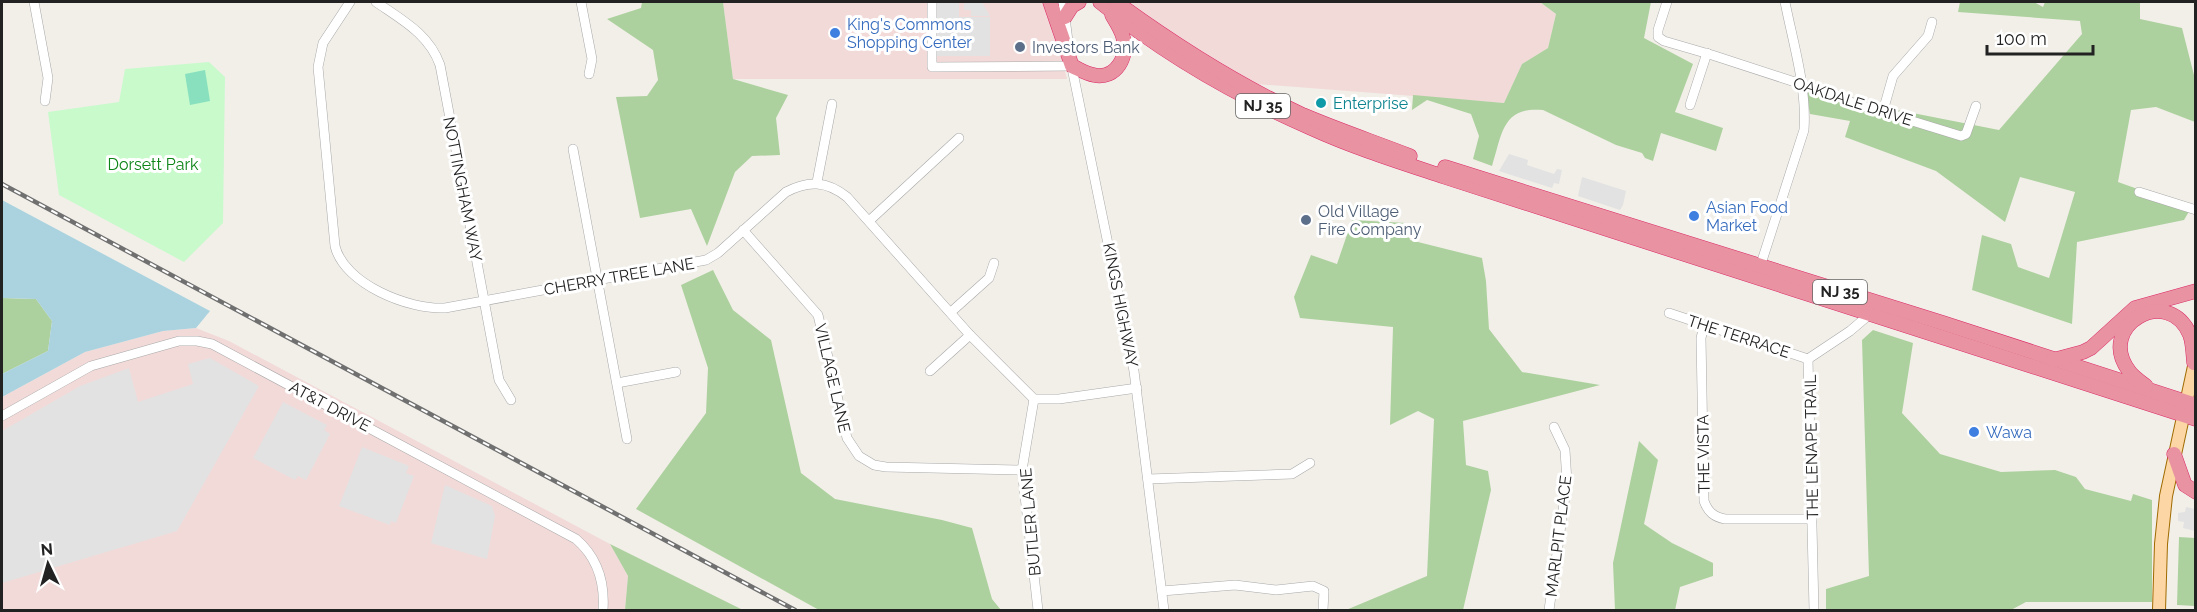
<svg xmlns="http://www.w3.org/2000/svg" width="2197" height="612" font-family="Raleway,sans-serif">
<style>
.commercial{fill:#f2dad9}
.forest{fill:#add19e}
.park{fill:#c8facc}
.pitch{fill:#88e0be}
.parking{fill:#e2e2e2}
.water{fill:#aad3df}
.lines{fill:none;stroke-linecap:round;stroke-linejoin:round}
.minor-casing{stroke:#a9a9a9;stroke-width:10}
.major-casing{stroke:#a06b00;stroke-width:14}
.highway-casing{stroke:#dc2a67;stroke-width:15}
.minor{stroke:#fff;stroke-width:9}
.major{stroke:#fcd6a4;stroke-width:12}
.highway{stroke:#e892a2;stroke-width:14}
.rail-casing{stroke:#707070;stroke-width:4.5}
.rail{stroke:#fff;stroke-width:2;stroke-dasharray:7;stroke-linecap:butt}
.shop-dot{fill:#3f7fe0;stroke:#fff;stroke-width:2}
.service-dot{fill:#5c6f8a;stroke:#fff;stroke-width:2}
.culture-dot{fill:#0f9aa8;stroke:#fff;stroke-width:2}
.labels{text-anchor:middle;stroke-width:6;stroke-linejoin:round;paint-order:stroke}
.shield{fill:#fff;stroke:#646464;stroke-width:1.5}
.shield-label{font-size:15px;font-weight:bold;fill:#222}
.shop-label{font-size:16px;fill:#366cbe;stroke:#fff;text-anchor:start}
.service-label{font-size:16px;fill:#4e5e75;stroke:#fff;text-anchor:start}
.street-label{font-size:16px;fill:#222;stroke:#fff}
.culture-label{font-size:16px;fill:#0d838f;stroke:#fff;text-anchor:start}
.park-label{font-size:16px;fill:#0c8416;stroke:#fff}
</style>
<rect width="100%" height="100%" fill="#f2efe9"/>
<g class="commercial">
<path d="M723,2h324l20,77h-334z"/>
<path d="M1127,2h413l16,12 -8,34 -26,16 -18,39 -248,-19 -74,-42z"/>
<path d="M196,328l33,13 381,203 18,32 -3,34h-623v-213l83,-45 78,-21z"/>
</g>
<g class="forest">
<path d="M642,2h81l10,77 55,16 -12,23 4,37 -28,1 -17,16 -28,74 -16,-37 -51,9 -24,-121 31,-1 11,-16 -5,-30 -46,-31 34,-11z"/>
<path d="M1540,2h111l-7,36 49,26 -18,48 48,16 -7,23 -55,-18 -8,28 -8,-3 -3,-5 -26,-8 -73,-35c-41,-4 -41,25 -51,56l-19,-7 6,-23 -8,-22 -44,-14 -15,10 1,-15 91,8 18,-39 26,-16 8,-34z"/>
<path d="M1960,2h74l9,5 2,-5h95v17l42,9 13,51v43l-39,-15 -25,3 -13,72 73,26 -7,12 -107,22 -5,82 -100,-34 10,-55 29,9 7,23 31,11 26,-86 -55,-15 -15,45 -69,-51 -91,-34 5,-16 -40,-7 -4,-22 193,38 83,-96 -2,-13 -122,-9z"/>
<path d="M1352,220l54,3 4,17 72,18 4,23 3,48 33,43 78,13 -137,36 3,44 22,6 3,19 -28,120h-117l81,-34 7,-157 -16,-8 -28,14 3,-98 -93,-9 -6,-21 17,-42 26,9z"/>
<path d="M713,270l20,40 38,30 30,133 34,26 107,21 30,8 20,71 9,11h-182l-183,-101 70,-96 2,-45 -27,-83z"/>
<path d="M2,298l34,1 16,22 -4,30 -46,23z"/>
<path d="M1873,330l40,13 -11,70 38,41 61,18 54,-2 21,7 9,12 46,12 2,-7 19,6v102h-126l-15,8h-185v-21l43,-13 -7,-236z"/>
<path d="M1639,441l19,19 -14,64 28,19 41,20v13l-33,11 -5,23h-60l-2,-47z"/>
<path d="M2179,537l16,1v68l-18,-1z"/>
<path d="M610,544l133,66h-118l3,-34z"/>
</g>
<path class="park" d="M209,62l16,15 -2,146 -39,39 -125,-67 -11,-83 71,-10 6,-33z"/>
<path class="pitch" d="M205,70l5,31 -20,4 -5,-31z"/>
<g class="parking">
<path d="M933,2h26v15h31v39h-57z"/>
<path d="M964,2h18l8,14h-19v-6h-7z"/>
<path d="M1509,154l19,6 -1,5 27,9 3,-5 5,1 -3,14 -5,-1 -2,5 -53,-17z"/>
<path d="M1582,177l44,14 -3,14 -3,5 -42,-14z"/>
<path d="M210,358l49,28 -82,145 -175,52v-152l78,-45 49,-18 9,34 55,-18 -5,-20z"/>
<path d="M283,402l44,23 -3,5 6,4 -24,46 -8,-4 -3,4 -42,-22z"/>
<path d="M362,447l47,19 -3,7 8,3 -18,47 -5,-2 -1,4 -51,-19z"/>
<path d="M445,485l47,21 3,10 -8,43 -56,-16z"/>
<path d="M2186,507l9,2v22l-12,-3 1,-6 -6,-1v-8l7,-1z"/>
</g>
<path class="water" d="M2,200l208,111 -14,17 -33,3 -78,21 -83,45v-23l46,-23 4,-30 -16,-22 -34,-1z"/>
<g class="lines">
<defs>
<g id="minor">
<path d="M34,2l14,76 -3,23"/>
<path d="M350,2l-27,41 -5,24 17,179c9,38 74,64 110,62l261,-48 12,-7 68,-61c22,-12 41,-11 61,5l123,138 64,64h25l78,-11"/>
<path d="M376,2c26,18 53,32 64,63l59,315 12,20"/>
<path d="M581,2l11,57 -3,15"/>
<path d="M932,2v65l140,-1"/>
<path d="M1063,2l5,39"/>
<path d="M1667,2l-9,28v7l6,4 48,14 129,42 3,3 117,36 5,-2 10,-28"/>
<path d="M1071,63l63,308 30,239"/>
<path d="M1690,105l17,-52"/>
<path d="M1883,111l10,-35 35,-40 4,-14"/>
<path d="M573,149l54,290"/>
<path d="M817,182l15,-78"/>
<path d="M2139,192l57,18"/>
<path d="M869,221l90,-83"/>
<path d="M743,230l75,85 29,123 12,18 15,9 12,2 136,3"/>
<path d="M1760,267l44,-137c3,-43 -11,-87 -19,-128"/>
<path d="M951,312l38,-34 5,-15"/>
<path d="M1669,313l139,46"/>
<path d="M1704,326l-3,12 3,163c4,11 10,16 21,18h87"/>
<path d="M1808,359l6,251"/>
<path d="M1808,359l42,-28 20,-17"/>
<path d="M930,371l40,-36"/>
<path d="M617,383l59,-11"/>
<path d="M1034,399l-12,71 16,140"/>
<path d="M2,416l89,-50 88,-25h18l15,3 364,195c22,19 29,43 27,71"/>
<path d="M1148,479l144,-5 18,-11"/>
<path d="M1162,591l73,-6 41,5 37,-4 11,5 -1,19"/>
<path d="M1549,610l18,-128 -2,-32 -11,-23"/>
</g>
<path id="major" d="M2159,610l2,-66 5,-48 30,-139"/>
<g id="highway">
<path d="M1050,2l22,64c7,3 14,8 22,9 22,5 35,-19 29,-38 -2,-8 -7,-15 -11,-22"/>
<path d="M1100,2c64,52 135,93 211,126 44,20 89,34 134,49l751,242"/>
<path d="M1116,2c59,43 120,82 187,113 35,15 71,27 107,41"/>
<path d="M1065,17l7,-11 7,-4"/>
<path d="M1445,167l498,156 253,82"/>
<path d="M2053,360l30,-8 8,-4 44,-40 61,-17"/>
<path d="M2146,386c-5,-4 -13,-9 -17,-15 -34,-46 40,-87 61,-36 3,8 3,19 4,28"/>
<path d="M2174,454l11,31 11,7"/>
</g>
</defs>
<use href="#minor" class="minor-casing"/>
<use href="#major" class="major-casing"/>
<use href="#highway" class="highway-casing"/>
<use href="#minor" class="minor"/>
<use href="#major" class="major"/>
<use href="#highway" class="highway"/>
<defs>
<path id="rail" d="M2,184l793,426"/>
</defs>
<use href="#rail" class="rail-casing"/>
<use href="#rail" class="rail"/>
</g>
<g class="shop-dot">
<circle cx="835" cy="33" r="6"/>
<circle cx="1694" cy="216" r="6"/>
<circle cx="1974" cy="432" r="6"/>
</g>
<g class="service-dot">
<circle cx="1020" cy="47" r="6"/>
<circle cx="1306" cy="220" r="6"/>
</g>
<circle class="culture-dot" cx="1321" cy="103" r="6"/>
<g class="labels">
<g class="shield">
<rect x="1236" y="94" width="54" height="24" rx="4.5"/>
<rect x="1813" y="280" width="54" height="24" rx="4.5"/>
</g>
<g class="shield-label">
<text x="1263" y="111">NJ 35</text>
<text x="1840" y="297">NJ 35</text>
</g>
<g class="shop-label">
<text x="847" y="30">King's Commons<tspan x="847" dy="18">Shopping Center</tspan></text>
<text x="1706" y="213">Asian Food<tspan x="1706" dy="18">Market</tspan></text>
<text x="1986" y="438">Wawa</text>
</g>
<g class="service-label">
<text x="1032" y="53">Investors Bank</text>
<text x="1318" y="217">Old Village<tspan x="1318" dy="18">Fire Company</tspan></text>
</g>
<g class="street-label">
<text transform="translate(1853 101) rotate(18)" y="6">OAKDALE DRIVE</text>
<text transform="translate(463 189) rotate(79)" y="6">NOTTINGHAM WAY</text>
<text transform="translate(619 276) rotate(-10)" y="6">CHERRY TREE LANE</text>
<text transform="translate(1121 305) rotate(79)" y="6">KINGS HIGHWAY</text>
<text transform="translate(1739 336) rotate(18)" y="6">THE TERRACE</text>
<text transform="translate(833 378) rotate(77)" y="6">VILLAGE LANE</text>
<text transform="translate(330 406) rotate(28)" y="6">AT&amp;T DRIVE</text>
<text transform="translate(1811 447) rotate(-91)" y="6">THE LENAPE TRAIL</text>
<text transform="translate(1703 454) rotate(-91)" y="6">THE VISTA</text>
<text transform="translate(1030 522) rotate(-95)" y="6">BUTLER LANE</text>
<text transform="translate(1558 536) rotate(-83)" y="6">MARLPIT PLACE</text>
</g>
<g class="culture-label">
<text x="1333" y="109">Enterprise</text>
</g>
<g class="park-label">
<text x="153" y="170">Dorsett Park</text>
</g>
</g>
<rect width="2197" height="612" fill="none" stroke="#222222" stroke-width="6"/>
<g transform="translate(48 564) rotate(355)" stroke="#ffffff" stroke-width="4.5" paint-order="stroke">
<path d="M0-4.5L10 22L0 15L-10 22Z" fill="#222222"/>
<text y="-9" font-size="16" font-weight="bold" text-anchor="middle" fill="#222222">N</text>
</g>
<path d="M1987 45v9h106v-9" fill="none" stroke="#222222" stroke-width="3"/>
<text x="1996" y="45" font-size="18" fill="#222222" stroke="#ffffff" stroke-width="4.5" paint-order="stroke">100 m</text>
</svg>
